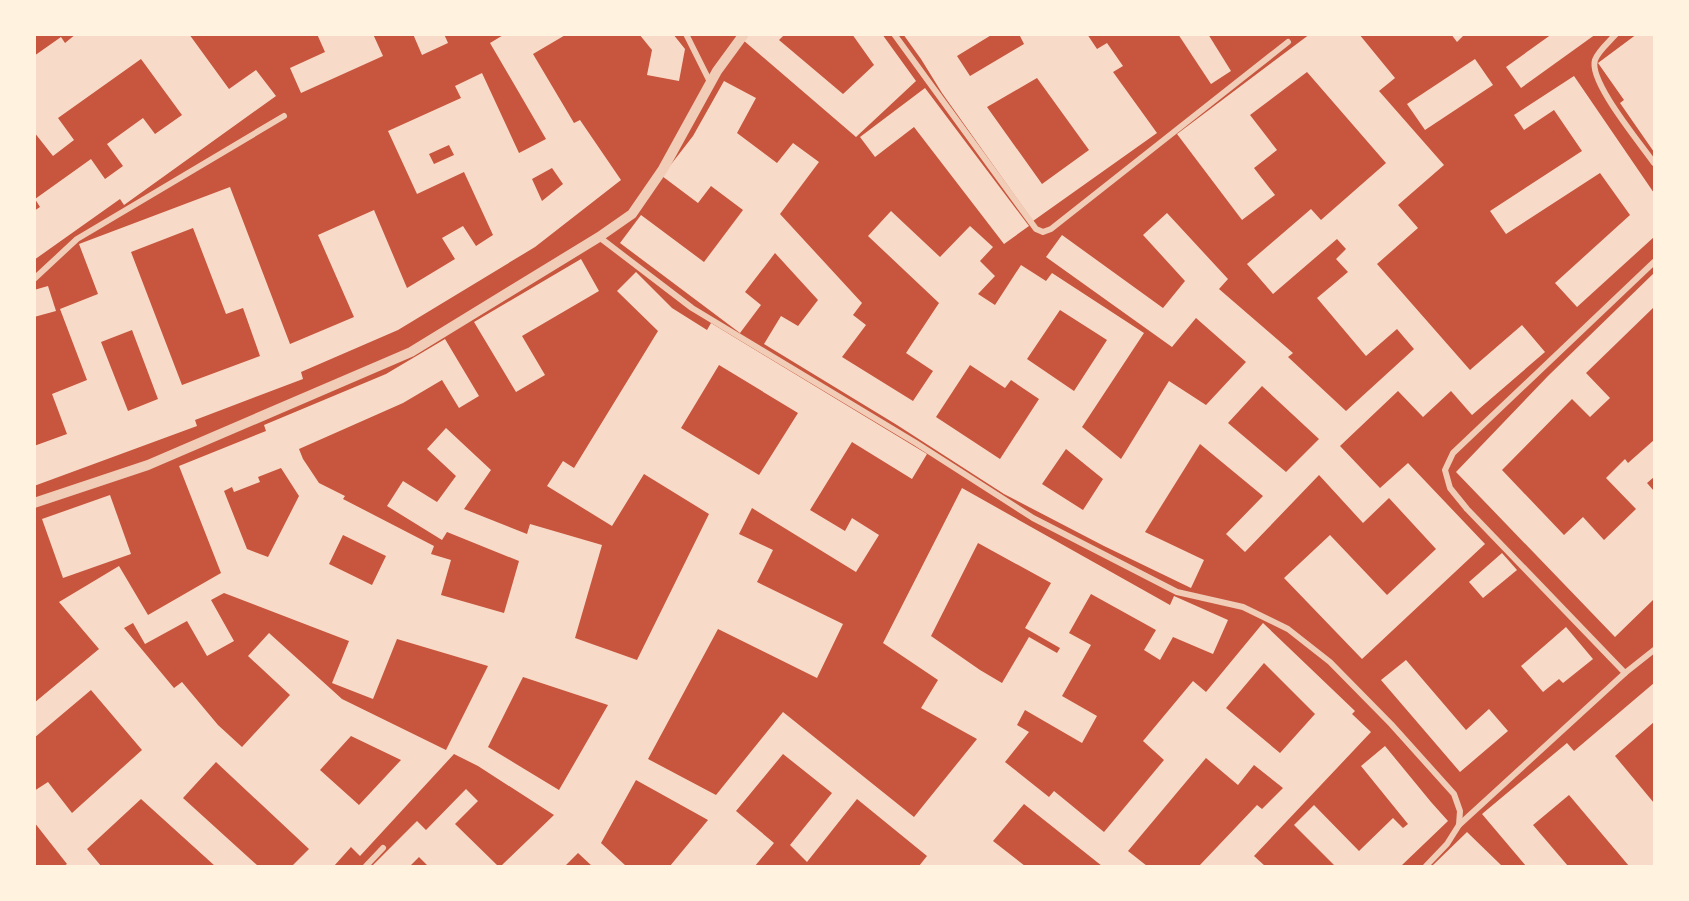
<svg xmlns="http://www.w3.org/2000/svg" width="1689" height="901" font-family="'Source Serif 4',serif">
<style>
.building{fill:#f7dbc8;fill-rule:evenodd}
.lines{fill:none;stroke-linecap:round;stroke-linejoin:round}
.minor{stroke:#f1ccb7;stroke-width:6}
.tertiary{stroke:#f1ccb7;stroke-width:10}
</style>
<rect width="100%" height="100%" fill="#c8553d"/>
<g class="building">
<path d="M76,34h113l40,55 27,-19 20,26 -152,109 -4,-6 -86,61v-49l6,-4 -5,-8 56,-40 14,20 18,-13 -16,-22 36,-26 12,16 27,-19 -41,-56 -83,59 16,22 -21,16 -19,-24v-76l27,-19 4,6z"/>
<path d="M317,34h56l10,22 -82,37 -11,-25 35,-16z"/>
<path d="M413,34h31l4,9 -26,12z"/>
<path d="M505,34h62l-34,20 41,69 6,-3 41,60 -86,67 -137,83 -97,42 2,7 -108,41 2,6 -163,60v-40l33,-12 -15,-40 35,-14 -27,-71 38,-15 -19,-50 151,-57 60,157 64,-27 -36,-82 56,-25 33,78 48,-29 -13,-21 21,-12 13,20 17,-11 -29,-63 -47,22 -29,-63 73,-33 -6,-12 27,-13 37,80 27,-14 -56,-96zM449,145l5,10 -20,9 -5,-10zM552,168l11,16 -21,17 -10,-22zM193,228l33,86 17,-6 17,48 -78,29 -51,-133zM132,330l26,69 -30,12 -27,-69z"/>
<path d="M639,34h34l12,15 -6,32 -32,-6 5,-25z"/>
<path d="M749,34h36l-6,6 64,54 31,-29 -22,-31h30l34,47 -60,56 -113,-97z"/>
<path d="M903,34h90l-36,22 13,20 54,-32 -5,-10h68l10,15 10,-6 16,23 -10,6 44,61 -124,88 -91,-128 -21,-34zM1037,78l52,72 -47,34 -55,-77z"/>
<path d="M1178,34h30l23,37 -20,13z"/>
<path d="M1310,34h49l36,44 -16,13 65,74 -46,40 20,23 -41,36 93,106 52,-45 23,27 -73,63 -21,-24 -28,26 -25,-26 -58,55 40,42 28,-25 77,81 -123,115 -78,-81 46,-43 57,60 49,-46 -47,-51 -26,25 -44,-48 -74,77 -19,-18 37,-38 -63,-52 -55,88 59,28 -13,28 -87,-42 -100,-52 -107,-69 -133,-81 17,-28 17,10 20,-26 -43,-47 -30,39 16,13 -21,28 -120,-90 21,-28 63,47 39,-52 -32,-24 -13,17 -36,-27 31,-40 31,-55 32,17 -19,35 40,30 16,-20 26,19 -39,52 82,89 -9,12 13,10 -24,32 71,44 20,-30 -27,-18 33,-50 -71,-67 23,-25 49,46 30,-31 23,21 -13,14 15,15 -17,18 17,11 26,-40 25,16 6,-8 92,60 -62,94 39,32 48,-78 37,24 40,-43 -50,-44 -24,29 -126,-90 16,-22 101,73 22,-27 -42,-46 24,-22 61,66 -9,10 74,64 -5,4 58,54 68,-62 -17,-20 -31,27 -49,-58 31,-26 -12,-13 10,-10 -9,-10 -64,55 -26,-30 64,-55 10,11 65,-57 -79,-91 -57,43 27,35 -23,18 21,27 -33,25 -65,-86zM1060,310l47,30 -33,51 -47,-32zM970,365l35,23 6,-8 28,19 -39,60 -64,-42zM1262,386l57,53 -33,33 -58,-49zM1066,449l37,30 -20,31 -41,-26z"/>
<path d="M1451,34h14l-8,8z"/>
<path d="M1552,34h44l-75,54 -15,-21z"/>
<path d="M1637,34h17v118l-34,-49 4,-3 -26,-37z"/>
<path d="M1475,59l18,26 -68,45 -18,-26z"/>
<path d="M1574,76l80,117v44l-77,70 -22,-24 75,-68 -30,-42 -94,61 -16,-23 92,-60 -28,-41 -30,20 -10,-15z"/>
<path d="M925,88l104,138 -25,18 -90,-117 -39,30 -15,-20z"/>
<path d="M581,259l18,32 -77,45 23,39 -29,17 -42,-70z"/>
<path d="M636,272l36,36 35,22 4,-7 216,131 -15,25 -60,-37 -42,68 35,21 7,-13 27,17 -23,37 -104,-64 -13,26 34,16 -16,32 86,42 -26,54 -99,-49 -70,130 68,36 67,-83 131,105 63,-78 -56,-31 17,-28 -55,-37 79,-155 208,117 4,-9 54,24 -15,34 -40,-17 -13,23 -16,-10 12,-20 -65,-36 -22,39 22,12 -29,51 35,20 -15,27 -57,-33 -8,15 12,7 -24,30 44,35 5,-6 50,41 60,-72 -21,-19 50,-60 13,11 57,-69 92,88 -3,3 19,18 -117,124 11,10h-66l58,-61 5,4 21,-21 -29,-23 -16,20 -32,-27 -78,93 19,15h-45l-78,-62 -31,37 32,25h-106l8,-10 -70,-57 -50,63 -17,-17 42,-52 -49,-39 -47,57 38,32 -19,23h-85l38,-46 -72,-40 -35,63 25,23h-34l-14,-13 -13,13h-64l53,-51 -76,-49 -24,-12 -94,102 -9,-9 -17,19h-42l17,-17 -93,-87 -33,36 75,68h-43l-74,-67 -54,50 14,17h-37l3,-2 -33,-42v-31l14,-9 24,31 70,-63 -51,-60 -57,48v-35l65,-54 -40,-47 60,-36 29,49 73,-42 -42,-107 87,-35 -2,-6 122,-51 59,-35 34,57 -20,12 -17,-28 -39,23 -104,46 4,10 16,24 26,13 -2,3 91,47 -3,8 20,6 -10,35 63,18 15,-52 -72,-29 -5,8 -55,-34 16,-25 34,21 19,-26 -29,-27 19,-21 45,42 -27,39 63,25 3,-10 72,21 -27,93 62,22 72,-146 -65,-40 -32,52 -65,-40 16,-25 11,7 84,-137 -41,-40zM719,365l79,48 -39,62 -78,-47zM281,468l18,28 -31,61 -21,-8 -23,-58 8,-4 2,5 26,-10 -2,-5zM343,535l43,21 -14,29 -43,-21zM978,543l73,40 -26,45 35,20 -3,5 -28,-16 -27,46 -22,-13 -49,-34zM224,593l125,48 -17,42 41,16 24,-60 91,27 -42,84 -104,-51 -73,-66 -21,23 42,39 -48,52 -24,-22 -36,-43 -8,6 -50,-60 9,-5 12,21 42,-23 20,35 27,-15 -23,-41zM1264,663l51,51 -35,39 -54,-45zM523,677l85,28 -49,85 -71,-43zM351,736l50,24 -42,45 -39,-35z"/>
<path d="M1654,273v34l-68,66 24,25 -20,19 -18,-18 -70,71 62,65 19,-18 21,23 32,-31 -30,-31 19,-19 3,4 26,-23v37l-7,6 7,8v108l-39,38 -159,-165 92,-96z"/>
<path d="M48,286l8,25 -22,6v-27z"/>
<path d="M110,495l21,59 -68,24 -21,-59z"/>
<path d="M1502,553l15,17 -34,28 -14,-16z"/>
<path d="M1566,627l27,32 -30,24 -4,-4 -16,13 -22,-26z"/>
<path d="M1406,660l60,70 23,-21 19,22 -48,41 -79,-92z"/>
<path d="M1654,683v39l-39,34 39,47v63h-25l-60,-71 -36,30 35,41h-42l-44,-52 85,-71 7,8z"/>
<path d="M1385,746l46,56 17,19 -47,45h-66l-41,-41 20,-20 45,46 34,-33 10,10 5,-4 -47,-58z"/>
<path d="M466,789l12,12 -23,23 43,42h-70l-9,-9 -9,9h-38l45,-45 9,9z"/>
<path d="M1467,832l35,34h-70z"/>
</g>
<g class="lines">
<g class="minor">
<path d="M686,34l24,48"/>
<path d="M894,34l142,195 7,3 8,-3 237,-187"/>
<path d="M1616,34c-7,8 -18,17 -21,26 -7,21 46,84 59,103"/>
<path d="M599,237l93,71 224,135 117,75 144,74 66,15 45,22 42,33 61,62 63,70 6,17 -1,14 -12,19 -21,22"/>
<path d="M34,279l43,-40 207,-123"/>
<path d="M1625,673l-158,-164 -17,-21 -5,-18 8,-17 201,-191"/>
<path d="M1459,825l166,-152 29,-23"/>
<path d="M366,866l17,-18"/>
</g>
<path class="tertiary" d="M34,503l114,-38 263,-113 188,-115 33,-23 31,-45 54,-98 27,-37"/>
</g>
<rect width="1689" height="901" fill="none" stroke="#fff3e0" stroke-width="72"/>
</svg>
